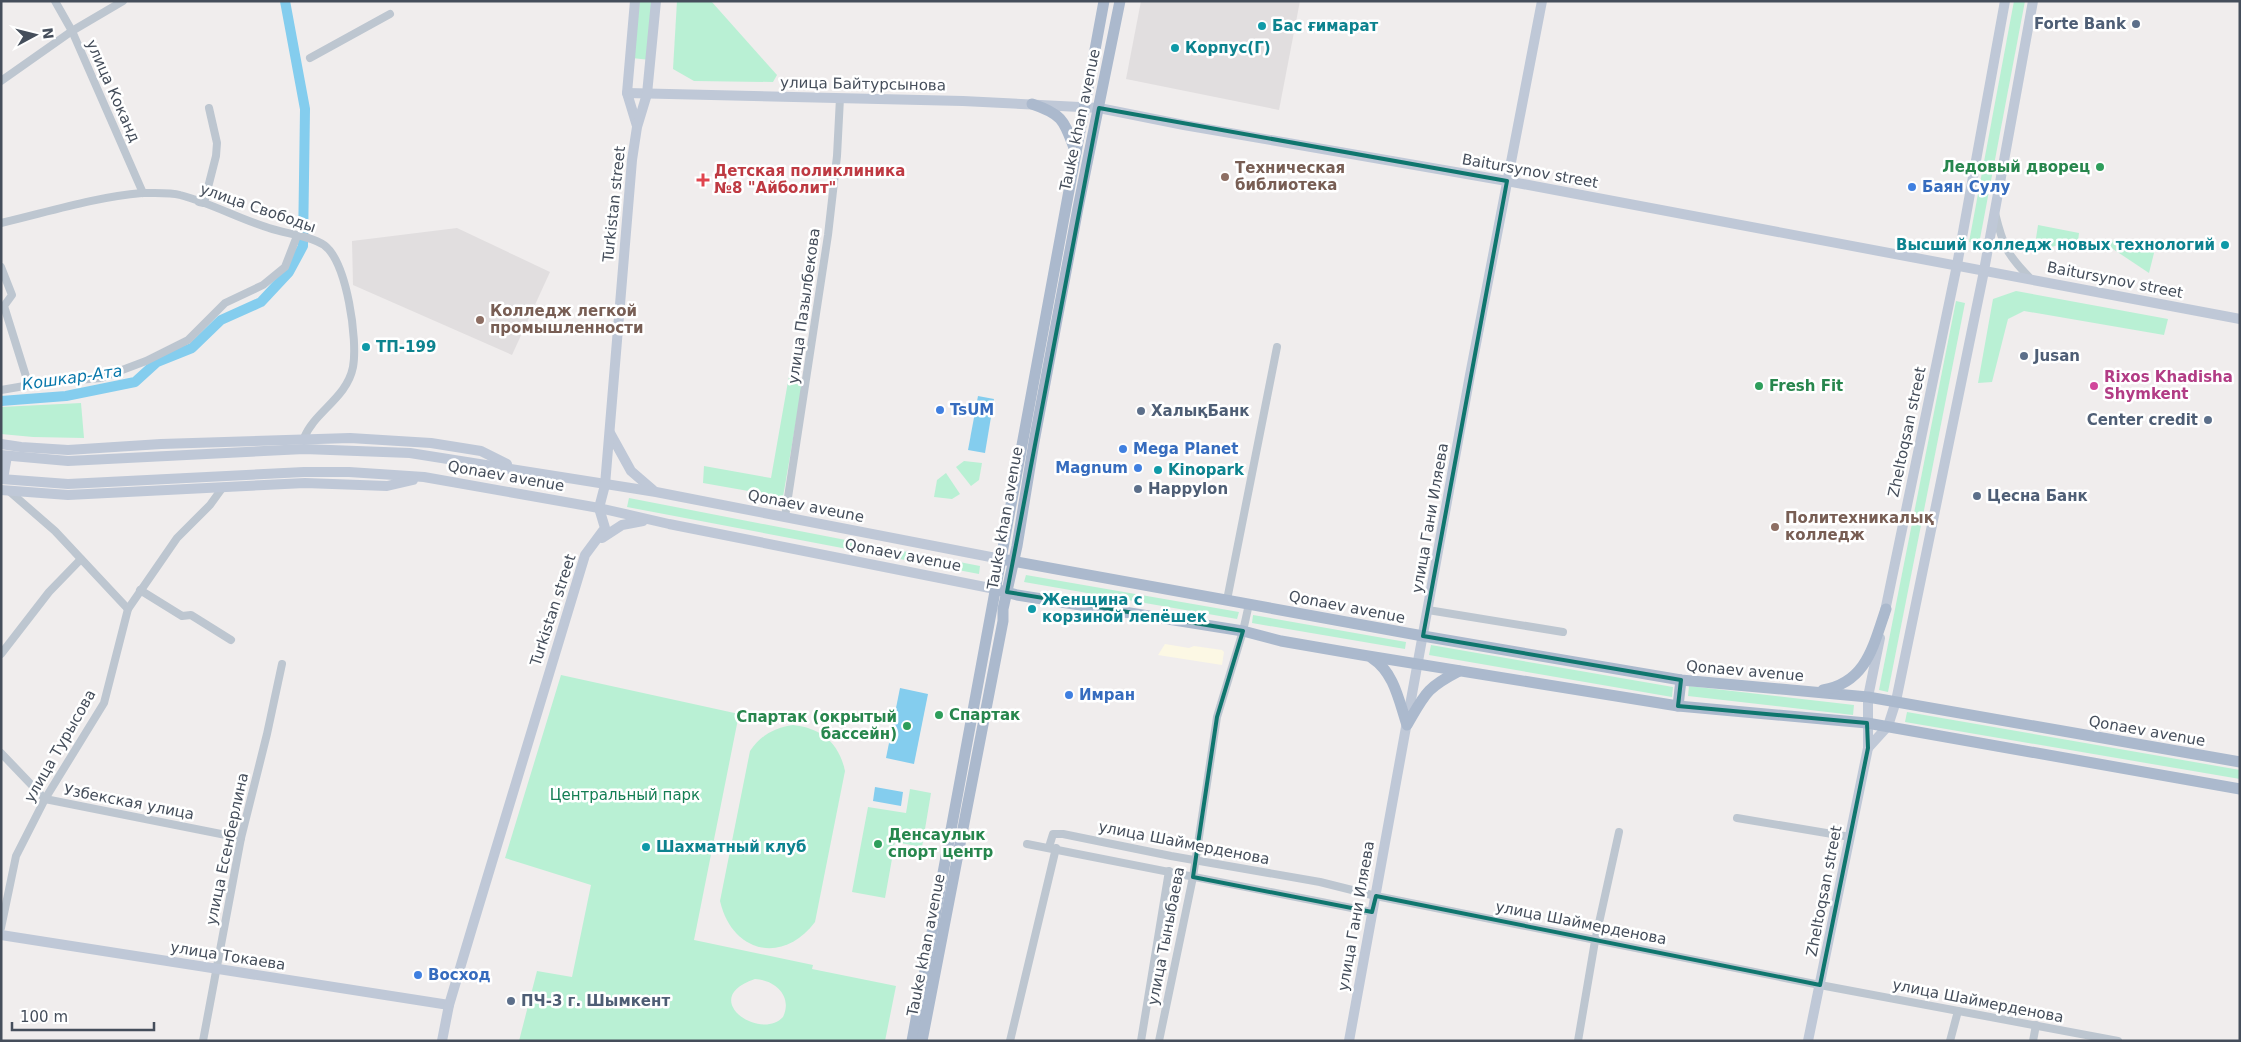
<svg xmlns="http://www.w3.org/2000/svg" width="2241" height="1042" font-family="'DejaVu Sans',sans-serif">
<style>
.commercial{fill:#fcf8e4}
.education{fill:#e1dedf}
.green{fill:#b9f0d4;fill-rule:evenodd}
.water{fill:#84cdee}
.lines{fill:none;stroke-linecap:round;stroke-linejoin:round}
.canal{stroke:#84cdee;stroke-width:10}
.street{stroke:#bdc6d0;stroke-width:8}
.secondary{stroke:#bfc8d7;stroke-width:10}
.primary{stroke:#abb9cd;stroke-width:11}
.marked{fill:none;stroke:#0f766e;stroke-width:4;stroke-linejoin:round}
.service-dot{fill:#5c6f8a;stroke:#fff;stroke-width:2}
.culture-dot{fill:#0f9aa8;stroke:#fff;stroke-width:2}
.leisure-dot{fill:#2e9e5b;stroke:#fff;stroke-width:2}
.education-dot{fill:#8d6e63;stroke:#fff;stroke-width:2}
.health-dot{fill:#e0444e;stroke:#fff;stroke-width:2}
.shop-dot{fill:#3f7fe0;stroke:#fff;stroke-width:2}
.hotel-dot{fill:#d1479c;stroke:#fff;stroke-width:2}
.labels{text-anchor:middle;stroke-width:5;stroke-linejoin:round;paint-order:stroke}
.service-label{font-size:15px;font-weight:bold;fill:#4e5e75;stroke:#fff;text-anchor:start}
.culture-label{font-size:15px;font-weight:bold;fill:#0d838f;stroke:#fff;text-anchor:start}
.street-label{font-size:15px;fill:#454e5b;stroke:#fff}
.leisure-label{font-size:15px;font-weight:bold;fill:#27864d;stroke:#fff;text-anchor:start}
.education-label{font-size:15px;font-weight:bold;fill:#785e54;stroke:#fff;text-anchor:start}
.health-label{font-size:15px;font-weight:bold;fill:#be3a42;stroke:#fff;text-anchor:start}
.shop-label{font-size:15px;font-weight:bold;fill:#366cbe;stroke:#fff;text-anchor:start}
.hotel-label{font-size:15px;font-weight:bold;fill:#b23c85;stroke:#fff;text-anchor:start}
.park-label{font-size:15px;fill:#147e54;stroke:#fff}
.water-label{font-size:16px;font-style:italic;fill:#0877ab;stroke:#fff}
</style>
<rect width="100%" height="100%" fill="#f0eded"/>
<path class="commercial" d="M1165,644l24,4 5,-2 28,4 2,2 -2,13 -64,-10z"/>
<g class="education">
<path d="M1141,1h159l-21,109 -153,-31z"/>
<path d="M457,228l93,44 -38,83 -159,-70 -1,-44z"/>
</g>
<g class="green">
<path d="M637,1h17l-4,59 -18,-2z"/>
<path d="M677,1h34l66,74 -4,7 -79,-1 -21,-12z"/>
<path d="M2014,1h11l-46,243 -10,-2z"/>
<path d="M2038,225l41,8 -1,8 -32,7 -11,-3z"/>
<path d="M2112,240l43,9 -6,24 -39,-26z"/>
<path d="M2016,291l152,28 -4,16 -140,-24 -16,8 -16,63 -14,1 15,-84z"/>
<path d="M1956,301l9,2 -77,389 -9,-2z"/>
<path d="M789,376l14,5 -20,116 -80,-14 1,-17 67,12z"/>
<path d="M81,403l3,35 -51,-1 -32,-3v-27z"/>
<path d="M964,461l18,2 -3,17 -8,6 -15,-19z"/>
<path d="M946,473l14,21 -8,5 -18,-2 3,-17z"/>
<path d="M629,498l351,68 -1,8 -352,-67z"/>
<path d="M1026,575l213,37 -2,7 -213,-37z"/>
<path d="M1253,615l153,27 -1,7 -153,-26z"/>
<path d="M1431,645l242,42 -1,10 -243,-42z"/>
<path d="M561,675l178,39 -45,226 119,25 -1,4 84,17 -11,55h-366l18,-70 35,6 19,-92 -86,-27zM755,979c20,1 38,17 28,38 -23,25 -86,-19 -28,-38z"/>
<path d="M1689,686l165,19 -1,10 -165,-19z"/>
<path d="M1907,712l333,58v9l-335,-57z"/>
<path d="M793,725c28,3 46,18 52,46l-30,151c-32,43 -83,31 -95,-21l30,-150c11,-16 24,-23 43,-26z"/>
<path d="M910,789l21,4 -9,54 -27,-5 -10,56 -33,-6 16,-85 38,6z"/>
</g>
<g class="water">
<path d="M978,396l16,3 -9,54 -17,-3z"/>
<path d="M900,688l28,6 -14,70 -28,-6z"/>
<path d="M875,787l28,5 -2,14 -28,-5z"/>
</g>
<g class="lines">
<path class="canal" d="M1,401l65,-5 69,-14 22,-20 35,-14 29,-28 40,-18 28,-30 14,-26 2,-137 -20,-108"/>
<g class="street">
<path d="M55,1l17,30 71,162"/>
<path d="M310,58l80,-44"/>
<path d="M1,81l71,-50 51,-30"/>
<path d="M199,202l5,1 12,-47 1,-13 -8,-35"/>
<path d="M1995,213c8,33 12,42 36,66"/>
<path d="M1,223c47,-11 94,-26 141,-30 12,0 28,-1 38,2 31,8 59,24 89,33 17,6 40,7 55,17 23,17 34,95 29,122 -6,31 -39,45 -49,71"/>
<path d="M1,267l11,28 -8,11 25,80"/>
<path d="M1,390l41,-7 59,-5 45,-17 42,-21 37,-37 38,-18 22,-18 12,-31"/>
<path d="M9,491l46,40 73,78"/>
<path d="M785,517l43,-282 9,-79 3,-58"/>
<path d="M140,590l42,26 9,-1 40,25"/>
<path d="M1227,600l50,-253"/>
<path d="M1428,610l135,22"/>
<path d="M1,654l48,-62 32,-33"/>
<path d="M1,753l44,46 196,39"/>
<path d="M1737,818l113,19"/>
<path d="M1027,844l345,68"/>
<path d="M1049,847l4,-13h10l108,22 149,26 56,14 444,89 298,56"/>
<path d="M1,928l15,-72 29,-57 59,-96 24,-94 49,-71 33,-33 13,-18"/>
<path d="M203,1041l38,-203 26,-104 15,-70"/>
<path d="M1010,1041l46,-193"/>
<path d="M1141,1041l28,-170"/>
<path d="M1159,1041l34,-164 24,-160 26,-86 6,-27"/>
<path d="M1578,1041l17,-100 24,-109"/>
<path d="M1950,1041l8,-30"/>
<path d="M2033,1041l3,-16"/>
</g>
<g class="secondary">
<path d="M635,1l-8,92 10,33"/>
<path d="M627,93l336,8 136,7 85,17 323,56 733,138"/>
<path d="M610,433l21,38 22,19"/>
<path d="M1,444l20,3 47,3 93,-6 189,-6 81,5 50,8 26,13"/>
<path d="M1,455l67,6 236,-12 106,4 246,39 345,67"/>
<path d="M1,479l67,5 236,-12h45l75,5 175,31 70,16 326,65"/>
<path d="M3,479l4,-23"/>
<path d="M1,490l67,5 237,-12 82,3 26,-6"/>
<path d="M602,538l20,-13 21,-4"/>
<path d="M1884,616l73,-351 48,-264"/>
<path d="M1868,748l20,-22 8,-25 87,-425 50,-275"/>
<path d="M1,935l448,70"/>
<path d="M442,1041l7,-36 23,-77 113,-373 20,-27 -6,-20 6,-23 27,-325 5,-33 10,-33 9,-93"/>
<path d="M1349,1041l121,-666 72,-374"/>
<path d="M1808,1041l60,-293v-51l12,-59"/>
</g>
<g class="primary">
<path d="M1032,104c33,11 32,18 44,49"/>
<path d="M1001,559l422,77 258,44 187,17 372,65"/>
<path d="M995,589l22,6 226,36 38,10 81,14 316,51 189,17 373,66"/>
<path d="M1372,658c22,14 27,43 35,67 18,-31 19,-37 52,-54"/>
<path d="M1823,690c44,-8 50,-44 63,-81"/>
<path d="M1678,706l3,-26"/>
<path d="M912,1041l192,-1040"/>
<path d="M922,1041l81,-420v-12l14,-63 17,-104 44,-234 42,-207"/>
</g>
</g>
<path class="marked" d="M1099,108l408,73 -84,455 258,44 -3,26 189,17 1,25 -48,237 -444,-89 -4,16 -179,-35 24,-160 26,-86 -236,-39z"/>
<g class="service-dot">
<circle cx="2136" cy="24" r="5"/>
<circle cx="2024" cy="356" r="5"/>
<circle cx="1141" cy="411" r="5"/>
<circle cx="2208" cy="420" r="5"/>
<circle cx="1138" cy="489" r="5"/>
<circle cx="1977" cy="496" r="5"/>
<circle cx="511" cy="1001" r="5"/>
</g>
<g class="culture-dot">
<circle cx="1262" cy="26" r="5"/>
<circle cx="1175" cy="48" r="5"/>
<circle cx="2225" cy="245" r="5"/>
<circle cx="366" cy="347" r="5"/>
<circle cx="1158" cy="470" r="5"/>
<circle cx="1032" cy="609" r="5"/>
<circle cx="646" cy="847" r="5"/>
</g>
<g class="leisure-dot">
<circle cx="2100" cy="167" r="5"/>
<circle cx="1759" cy="386" r="5"/>
<circle cx="939" cy="715" r="5"/>
<circle cx="907" cy="726" r="5"/>
<circle cx="878" cy="844" r="5"/>
</g>
<g class="education-dot">
<circle cx="1225" cy="177" r="5"/>
<circle cx="480" cy="320" r="5"/>
<circle cx="1775" cy="527" r="5"/>
</g>
<path class="health-dot" d="M700.5 172.5h5v5h5v5h-5v5h-5v-5h-5v-5h5z"/>
<g class="shop-dot">
<circle cx="1912" cy="187" r="5"/>
<circle cx="940" cy="410" r="5"/>
<circle cx="1123" cy="449" r="5"/>
<circle cx="1138" cy="468" r="5"/>
<circle cx="1069" cy="695" r="5"/>
<circle cx="418" cy="975" r="5"/>
</g>
<circle class="hotel-dot" cx="2094" cy="386" r="5"/>
<g class="labels">
<g class="service-label">
<text x="2126" y="29" text-anchor="end">Forte Bank</text>
<text x="2034" y="361">Jusan</text>
<text x="1151" y="416">ХалықБанк</text>
<text x="2198" y="425" text-anchor="end">Center credit</text>
<text x="1148" y="494">Happylon</text>
<text x="1987" y="501">Цесна Банк</text>
<text x="521" y="1006">ПЧ-3 г. Шымкент</text>
</g>
<g class="culture-label">
<text x="1272" y="31">Бас ғимарат</text>
<text x="1185" y="53">Корпус(Г)</text>
<text x="2215" y="250" text-anchor="end">Высший колледж новых технологий</text>
<text x="376" y="352">ТП-199</text>
<text x="1168" y="475">Kinopark</text>
<text x="1042" y="605">Женщина с<tspan x="1042" dy="17">корзиной лепёшек</tspan></text>
<text x="656" y="852">Шахматный клуб</text>
</g>
<g class="street-label">
<text transform="translate(863 84) rotate(1)" y="5">улица Байтурсынова</text>
<text transform="translate(113 91) rotate(66)" y="5">улица Коканд</text>
<text transform="translate(1080 120) rotate(-78)" y="5">Tauke khan avenue</text>
<text transform="translate(1530 171) rotate(10)" y="5">Baitursynov street</text>
<text transform="translate(614 204) rotate(-84)" y="5">Turkistan street</text>
<text transform="translate(258 208) rotate(19)" y="5">улица Свободы</text>
<text transform="translate(2115 280) rotate(11)" y="5">Baitursynov street</text>
<text transform="translate(804 306) rotate(-82)" y="5">улица Пазылбекова</text>
<text transform="translate(1907 432) rotate(-78)" y="5">Zheltoqsan street</text>
<text transform="translate(506 476) rotate(10)" y="5">Qonaev avenue</text>
<text transform="translate(806 506) rotate(11)" y="5">Qonaev aveune</text>
<text transform="translate(1005 518) rotate(-80)" y="5">Tauke khan avenue</text>
<text transform="translate(1430 518) rotate(-80)" y="5">улица Гани Иляева</text>
<text transform="translate(903 555) rotate(11)" y="5">Qonaev avenue</text>
<text transform="translate(1347 607) rotate(11)" y="5">Qonaev avenue</text>
<text transform="translate(553 610) rotate(-72)" y="5">Turkistan street</text>
<text transform="translate(1745 671) rotate(5)" y="5">Qonaev avenue</text>
<text transform="translate(2147 731) rotate(10)" y="5">Qonaev avenue</text>
<text transform="translate(60 746) rotate(-60)" y="5">улица Турысова</text>
<text transform="translate(129 802) rotate(11)" y="5">Узбекская улица</text>
<text transform="translate(1184 843) rotate(11)" y="5">улица Шаймерденова</text>
<text transform="translate(227 849) rotate(-78)" y="5">улица Есенберлина</text>
<text transform="translate(1824 891) rotate(-79)" y="5">Zheltoqsan street</text>
<text transform="translate(1356 916) rotate(-80)" y="5">улица Гани Иляева</text>
<text transform="translate(1581 923) rotate(11)" y="5">улица Шаймерденова</text>
<text transform="translate(1166 936) rotate(-79)" y="5">улица Тыныбаева</text>
<text transform="translate(926 945) rotate(-79)" y="5">Tauke khan avenue</text>
<text transform="translate(228 956) rotate(9)" y="5">улица Токаева</text>
<text transform="translate(1978 1001) rotate(11)" y="5">улица Шаймерденова</text>
</g>
<g class="leisure-label">
<text x="2090" y="172" text-anchor="end">Ледовый дворец</text>
<text x="1769" y="391">Fresh Fit</text>
<text x="949" y="720">Спартак</text>
<text x="897" y="722" text-anchor="end">Спартак (окрытый<tspan x="897" dy="17">бассейн)</tspan></text>
<text x="888" y="840">Денсаулык<tspan x="888" dy="17">спорт центр</tspan></text>
</g>
<g class="education-label">
<text x="1235" y="173">Техническая<tspan x="1235" dy="17">библиотека</tspan></text>
<text x="490" y="316">Колледж легкой<tspan x="490" dy="17">промышленности</tspan></text>
<text x="1785" y="523">Политехникалық<tspan x="1785" dy="17">колледж</tspan></text>
</g>
<g class="health-label">
<text x="714" y="176">Детская поликлиника<tspan x="714" dy="17">№8 "Айболит"</tspan></text>
</g>
<g class="shop-label">
<text x="1922" y="192">Баян Сулу</text>
<text x="950" y="415">TsUM</text>
<text x="1133" y="454">Mega Planet</text>
<text x="1128" y="473" text-anchor="end">Magnum</text>
<text x="1079" y="700">Имран</text>
<text x="428" y="980">Восход</text>
</g>
<g class="hotel-label">
<text x="2104" y="382">Rixos Khadisha<tspan x="2104" dy="17">Shymkent</tspan></text>
</g>
<g class="park-label">
<text x="625" y="800">Центральный парк</text>
</g>
<g class="water-label">
<text transform="translate(72 377) rotate(-8)" y="6">Кошкар-Ата</text>
</g>
</g>
<rect width="2241" height="1042" fill="none" stroke="#454e5b" stroke-width="5"/>
<g transform="translate(35 35) rotate(83)" stroke="#ffffff" stroke-width="4" paint-order="stroke">
<path d="M0-4L9 19L0 12L-9 19Z" fill="#454e5b"/>
<text y="-8" font-size="14" font-weight="bold" text-anchor="middle" fill="#454e5b">N</text>
</g>
<path d="M12 1022v8h142v-8" fill="none" stroke="#454e5b" stroke-width="2.5"/>
<text x="20" y="1022" font-size="15" fill="#454e5b" stroke="#ffffff" stroke-width="4" paint-order="stroke">100 m</text>
</svg>
